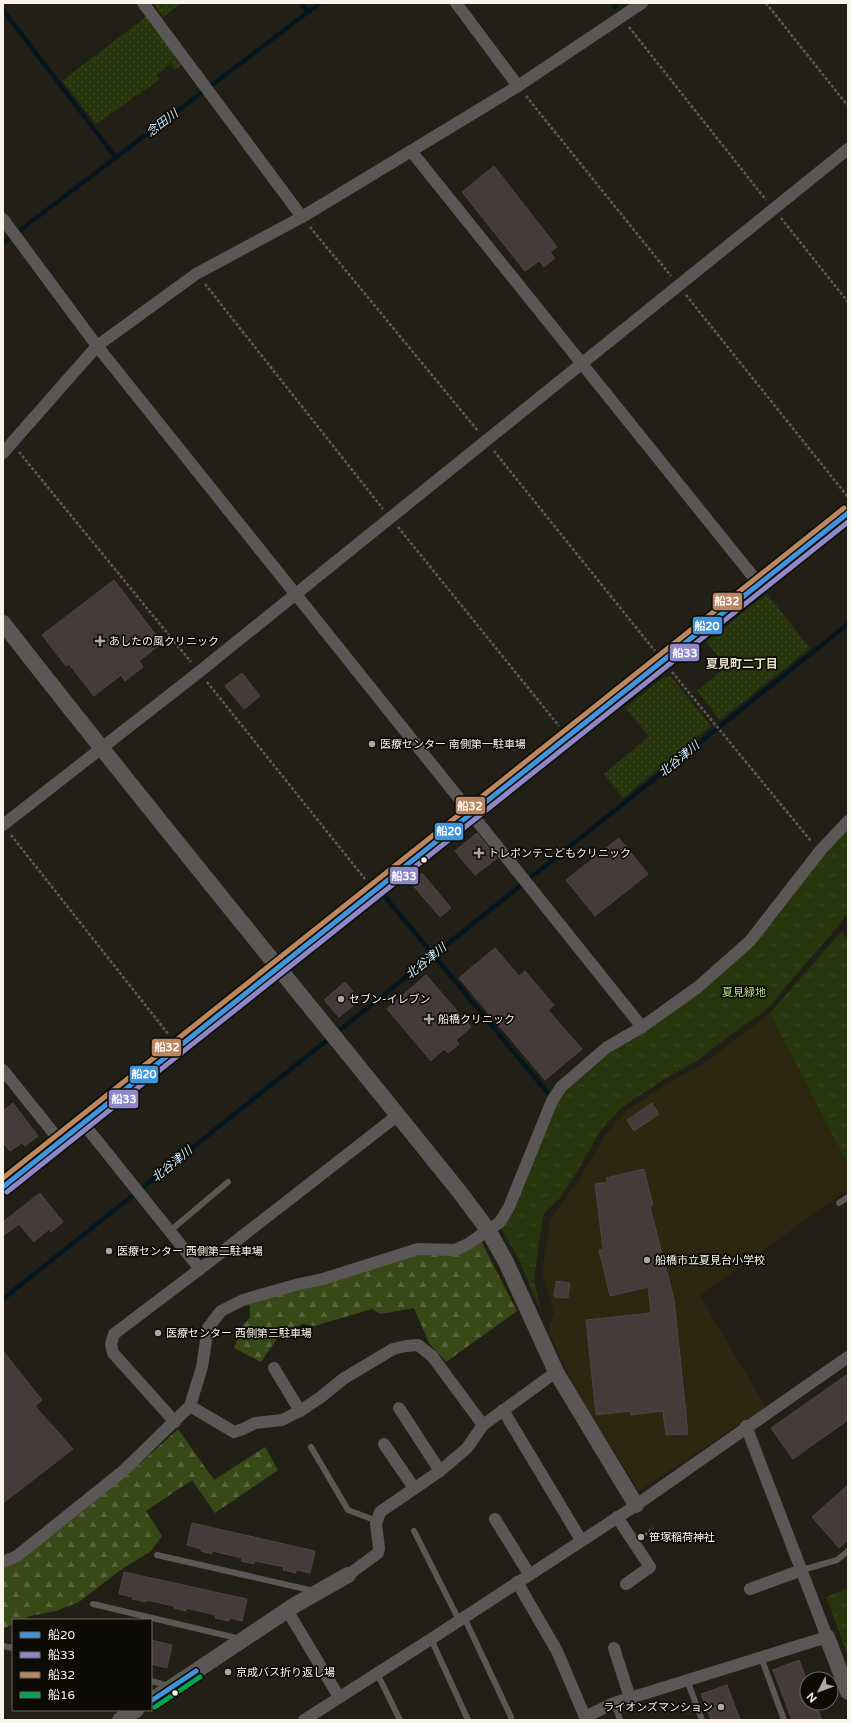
<svg xmlns="http://www.w3.org/2000/svg" width="851" height="1723" font-family="'Varela Round','Noto Sans JP',sans-serif">
<style>
.built{fill:#2d2611}
.grass{fill:url(#grass-dots)}
.forest{fill:url(#forest-firs)}
.park{fill:url(#park-tufts)}
.lines{fill:none;stroke-linecap:round;stroke-linejoin:round}
.stream{stroke:#06161f;stroke-width:4.5}
.building{fill:#463b3a;stroke:#4c4643}
.path{stroke:#5e5b58;stroke-width:2.5;stroke-dasharray:3 2;stroke-linecap:butt}
.service{stroke:#5b5756;stroke-width:6}
.minor{stroke:#5b5756;stroke-width:12}
.tertiary{stroke:#5b5756;stroke-width:16}
.bus-1-casing{stroke:#0d0b05;stroke-width:8}
.bus-2-casing{stroke:#0d0b05;stroke-width:8}
.bus-3-casing{stroke:#0d0b05;stroke-width:8}
.bus-4-casing{stroke:#0d0b05;stroke-width:8}
.bus-1{stroke:#4094de;stroke-width:5}
.bus-2{stroke:#8e88c8;stroke-width:5}
.bus-3{stroke:#bb8660;stroke-width:5}
.bus-4{stroke:#00a651;stroke-width:5}
.poi-dot{fill:#ada9a0;stroke:#0d0b05;stroke-width:1.5}
.bus-dot{fill:#f8f4ea;stroke:#0d0b05;stroke-width:1.5}
.labels{text-anchor:middle;stroke-width:3.5;stroke-linejoin:round;paint-order:stroke}
.poi-label{font-size:11px;fill:#f8f4ea;stroke:#0d0b05;text-anchor:start}
.park-label{font-size:11px;fill:#bbde8b;stroke:#0d0b05}
.water-label{font-size:12px;font-style:italic;fill:#c8eaff;stroke:#0d0b05}
.neighbourhood-label{font-size:12px;font-weight:bold;fill:#e6dec9;stroke:#0d0b05}
.line-badge{stroke:#0d0b05;stroke-width:1.5}
.badge-label{font-size:11px;text-anchor:middle;font-weight:bold;fill:#fff}
</style>
<defs>
<pattern id="grass-dots" width="8" height="8" patternUnits="userSpaceOnUse"><rect width="8" height="8" fill="#27350c"/><path d="M2 2h.1M6 6h.1" fill="none" stroke="#3c4924" stroke-width="1.8" stroke-linecap="round"/></pattern>
<pattern id="forest-firs" width="22" height="20" patternUnits="userSpaceOnUse"><rect width="22" height="20" fill="#384918"/><path d="M5 1l3.5 6h-7zM16 11l3.5 6h-7z" fill="#56643a"/></pattern>
<pattern id="park-tufts" width="24" height="20" patternUnits="userSpaceOnUse"><rect width="24" height="20" fill="#27350c"/><path d="M3 7l-1-3M5 7V3M7 7l1-3M15 17l-1-3M17 17v-4M19 17l1-3" fill="none" stroke="#3c4924"/></pattern>
</defs>
<rect width="100%" height="100%" fill="#221f16"/>
<path class="built" d="M770,1013l78,152v24l-148,107 66,111 -127,84 -61,-97 -30,-63 6,-19 -12,-40 8,-53 29,-39 27,-46 19,-22 42,-29 35,-18z"/>
<g class="grass">
<path d="M153,3h29l-19,14z"/>
<path d="M147,16l35,49 -7,5 -4,-6 -15,11 3,5 -63,44 -34,-43z"/>
<path d="M767,594l43,54 -90,72 -23,-29 30,-25 -21,-24z"/>
<path d="M670,676l41,50 -88,72 -19,-24 45,-38 -24,-28 38,-30z"/>
</g>
<g class="forest">
<path d="M481,1241l36,70 -71,51 -17,-19 -15,-35 -34,6 -8,-5 -58,17 -11,-2 -22,9 -20,29 -27,-14 8,-22 8,-8v-14l168,-50z"/>
<path d="M178,1429l36,51 51,-33 13,23 -63,43 -23,-33 -46,31 16,25 -11,15 -29,18 -43,33 -23,9 -26,5 -8,4h-9v4l-10,5v-63c20,-8 36,-22 54,-35 42,-31 82,-66 121,-102z"/>
</g>
<g class="park">
<path d="M848,827v85l-9,13 -72,84 -50,36 -17,14 -34,19 -45,30 -20,22 -26,45 -16,24 -16,15 -9,67 8,33 -25,-59 -17,-28 57,-123 7,-12 14,-14 30,-24 36,-21 57,-42z"/>
<path d="M842,931l6,9v225l-78,-152z"/>
<path d="M848,1588v68l-22,-59z"/>
</g>
<g class="lines">
<g class="stream">
<path d="M301,3l7,9"/>
<path d="M612,3l3,4"/>
<path d="M3,10l113,148"/>
<path d="M3,243l317,-240"/>
<path d="M386,898l161,194"/>
<path d="M3,1299l845,-675"/>
</g>
</g>
<g class="building">
<path d="M494,166l63,81 -7,5 5,6 -11,9 -5,-6 -14,10 -63,-79z"/>
<path d="M114,580l48,63 -23,18 4,6 -18,14 -4,-6 -27,21 -25,-32 -3,2 -24,-31z"/>
<path d="M242,673l18,23 -16,13 -19,-23z"/>
<path d="M477,833l20,25 -22,17 -20,-24z"/>
<path d="M619,838l29,36 -53,42 -29,-36z"/>
<path d="M422,873l29,35 -11,9 -29,-34z"/>
<path d="M495,948l24,28 6,-5 29,34 -6,5 34,39 -37,31 -86,-102z"/>
<path d="M426,975l45,52 -15,13 3,4 -11,9 -4,-4 -13,12 -44,-52z"/>
<path d="M345,982l15,18 -21,17 -15,-17z"/>
<path d="M13,1103l25,33 -13,10 -3,-3 -12,8 -7,-8v-32z"/>
<path d="M652,1103l7,11 -25,17 -7,-11z"/>
<path d="M644,1169l9,36 -3,2 24,92 14,135 -22,1 -3,-24 -32,4 -1,-4 -34,4 -10,-95 65,-7 -3,-26 -38,9 -11,-46 4,-1 -8,-65 12,-2 -1,-4z"/>
<path d="M40,1193l23,29 -12,10 -2,-3 -15,13 -15,-18 -16,12v-14z"/>
<path d="M556,1281l14,2 -2,15 -14,-1z"/>
<path d="M3,1351l39,49 -7,6 38,43 -70,54z"/>
<path d="M848,1374v46l-55,39 -22,-31z"/>
<path d="M848,1485v55l-9,8 -27,-31z"/>
<path d="M192,1523l123,28 -5,22 -14,-3v3l-13,-3 1,-3 -29,-6 -1,3 -13,-3 1,-3 -30,-7v3l-11,-3v-2l-14,-4z"/>
<path d="M124,1572l123,27 -5,22 -12,-3 -1,3 -14,-3 1,-3 -30,-7v3l-12,-3v-2l-28,-6v2l-14,-3 1,-2 -14,-3z"/>
<path d="M151,1640l21,5 -5,23 -16,-4z"/>
<path d="M799,1660l8,21v22h8l7,17h-30l-19,-50z"/>
<path d="M727,1685l13,35h-29l-10,-26z"/>
</g>
<g class="lines">
<g class="path">
<path d="M766,3l82,103"/>
<path d="M629,27l137,173"/>
<path d="M526,96l145,180"/>
<path d="M781,218l67,84"/>
<path d="M310,227l168,204"/>
<path d="M205,284l178,225"/>
<path d="M686,295l162,202"/>
<path d="M494,451l161,200"/>
<path d="M19,452l172,210"/>
<path d="M398,527l161,199"/>
<path d="M672,672l139,169"/>
<path d="M207,682l158,197"/>
<path d="M11,835l158,200"/>
<path d="M645,1535l8,-7"/>
</g>
<g class="service">
<path d="M839,1203l9,-6"/>
<path d="M170,1231l58,-49"/>
<path d="M311,1447l37,63 29,11"/>
<path d="M414,1531l45,89"/>
<path d="M157,1555l157,36"/>
<path d="M802,1570l35,-10 11,-9"/>
<path d="M93,1604l148,35"/>
<path d="M464,1617l47,100"/>
<path d="M431,1639l37,81"/>
<path d="M3,1646l10,2"/>
<path d="M761,1657l23,63"/>
<path d="M377,1673l23,47"/>
<path d="M687,1680l15,40"/>
<path d="M151,1681l18,5"/>
<path d="M614,1703l6,17"/>
</g>
<g class="minor">
<path d="M143,3l159,214"/>
<path d="M456,3l62,83"/>
<path d="M411,151l348,433"/>
<path d="M3,219l94,127 545,681"/>
<path d="M3,453l94,-107 99,-72 106,-57 109,-66 107,-65 124,-83"/>
<path d="M3,825l196,-153 649,-523"/>
<path d="M3,1070l57,71"/>
<path d="M83,1123l117,146"/>
<path d="M274,1368l26,43"/>
<path d="M190,1406l44,26 9,-3 12,-6 27,-3 18,-9 21,-14 22,-18 50,-30 13,-3 12,-1 14,11 51,69"/>
<path d="M399,1408l41,63"/>
<path d="M503,1410l78,130"/>
<path d="M175,1422l-62,-69 -2,-9 3,-10 86,-65 198,-154"/>
<path d="M384,1444l30,44"/>
<path d="M617,1517l33,50 -24,17"/>
<path d="M495,1519l34,55"/>
<path d="M3,1562l14,-6 105,-84 68,-66 12,-39 6,-39 13,-17 22,-11 56,-16 24,-5 95,-30 37,1 13,-6 32,-22 9,-15 43,-106 9,-14 45,-39 36,-21 56,-40 52,-46 70,-90 28,-30"/>
<path d="M348,1575l30,-22 1,-5 -3,-24 4,-12 60,-41 27,-23 16,-23 73,-53"/>
<path d="M517,1582l40,69 28,66"/>
<path d="M750,1589l52,-19"/>
<path d="M287,1610l52,87"/>
<path d="M614,1648l16,50"/>
<path d="M304,1720l127,-81 198,-129 219,-153"/>
<path d="M586,1720l-1,-3 29,-14 213,-66 -81,-211"/>
</g>
<g class="tertiary">
<path d="M3,623c150,193 306,381 459,572l26,35 18,32 50,110 80,133"/>
<path d="M3,1187l371,-297 194,-152 280,-225"/>
<path d="M827,1637l21,55"/>
<path d="M151,1701l144,-96 53,-30"/>
<path d="M120,1720l16,-10"/>
</g>
<defs>
<g id="bus-1">
<path d="M3,1187c281,-225 564,-448 845,-674"/>
<path d="M151,1701l45,-30"/>
</g>
<path id="bus-2" d="M7,1192c280,-224 562,-446 841,-670"/>
<path id="bus-3" d="M3,1178c280,-224 561,-446 841,-670"/>
<path id="bus-4" d="M155,1707l45,-30"/>
</defs>
<use href="#bus-1" class="bus-1-casing"/>
<use href="#bus-2" class="bus-2-casing"/>
<use href="#bus-3" class="bus-3-casing"/>
<use href="#bus-4" class="bus-4-casing"/>
<use href="#bus-1" class="bus-1"/>
<use href="#bus-2" class="bus-2"/>
<use href="#bus-3" class="bus-3"/>
<use href="#bus-4" class="bus-4"/>
</g>
<g class="poi-dot">
<path d="M98 635h4v4h4v4h-4v4h-4v-4h-4v-4h4z"/>
<circle cx="372" cy="744" r="4"/>
<path d="M477 847h4v4h4v4h-4v4h-4v-4h-4v-4h4z"/>
<circle cx="341" cy="999" r="4"/>
<path d="M427 1013h4v4h4v4h-4v4h-4v-4h-4v-4h4z"/>
<circle cx="109" cy="1251" r="4"/>
<circle cx="647" cy="1260" r="4"/>
<circle cx="158" cy="1333" r="4"/>
<circle cx="641" cy="1537" r="4"/>
<circle cx="228" cy="1672" r="4"/>
<circle cx="721" cy="1707" r="4"/>
</g>
<g class="bus-dot">
<circle cx="424" cy="860" r="3.5"/>
<circle cx="175" cy="1693" r="3.5"/>
</g>
<g class="labels">
<g class="poi-label">
<text x="109" y="645">あしたの風クリニック</text>
<text x="380" y="748">医療センター 南側第一駐車場</text>
<text x="488" y="857">トレポンテこどもクリニック</text>
<text x="349" y="1003">セブン-イレブン</text>
<text x="438" y="1023">船橋クリニック</text>
<text x="117" y="1255">医療センター 西側第二駐車場</text>
<text x="655" y="1264">船橋市立夏見台小学校</text>
<text x="166" y="1337">医療センター 西側第三駐車場</text>
<text x="649" y="1541">笹塚稲荷神社</text>
<text x="236" y="1676">京成バス折り返し場</text>
<text x="713" y="1711" text-anchor="end">ライオンズマンション</text>
</g>
<g class="park-label">
<text x="744" y="996">夏見緑地</text>
</g>
<g class="water-label">
<text transform="translate(162 123) rotate(-37)" y="4">念田川</text>
<text transform="translate(679 759) rotate(-39)" y="4">北谷津川</text>
<text transform="translate(426 961) rotate(-39)" y="4">北谷津川</text>
<text transform="translate(172 1164) rotate(-39)" y="4">北谷津川</text>
</g>
<g class="neighbourhood-label">
<text x="742" y="668">夏見町二丁目</text>
</g>
</g>
<g class="line-badge">
<rect x="712" y="592" width="31" height="19" rx="4" fill="#bb8660"/>
<rect x="692" y="616" width="31" height="19" rx="4" fill="#4094de"/>
<rect x="669" y="643" width="31" height="19" rx="4" fill="#8e88c8"/>
<rect x="455" y="796" width="31" height="19" rx="4" fill="#bb8660"/>
<rect x="434" y="822" width="30" height="19" rx="4" fill="#4094de"/>
<rect x="389" y="866" width="30" height="19" rx="4" fill="#8e88c8"/>
<rect x="151" y="1038" width="31" height="19" rx="4" fill="#bb8660"/>
<rect x="129" y="1065" width="30" height="19" rx="4" fill="#4094de"/>
<rect x="108" y="1089" width="31" height="20" rx="4" fill="#8e88c8"/>
</g>
<g class="badge-label">
<text x="727" y="605">船32</text>
<text x="707" y="630">船20</text>
<text x="685" y="657">船33</text>
<text x="470" y="810">船32</text>
<text x="449" y="835">船20</text>
<text x="404" y="880">船33</text>
<text x="167" y="1051">船32</text>
<text x="144" y="1078">船20</text>
<text x="124" y="1103">船33</text>
</g>
<rect width="851" height="1723" fill="none" stroke="#f8f4ea" stroke-width="8"/>
<rect x="12" y="1619" width="140" height="92" fill="#0d0b05" stroke="#6b6861"/>
<rect x="20" y="1632" width="20" height="6" fill="#4094de" stroke="#6b6861"/>
<text x="48" y="1639" font-size="12" fill="#f8f4ea">船20</text>
<rect x="20" y="1652" width="20" height="6" fill="#8e88c8" stroke="#6b6861"/>
<text x="48" y="1659" font-size="12" fill="#f8f4ea">船33</text>
<rect x="20" y="1672" width="20" height="6" fill="#bb8660" stroke="#6b6861"/>
<text x="48" y="1679" font-size="12" fill="#f8f4ea">船32</text>
<rect x="20" y="1692" width="20" height="6" fill="#00a651" stroke="#6b6861"/>
<text x="48" y="1699" font-size="12" fill="#f8f4ea">船16</text>
<g transform="translate(819 1691) rotate(228)"><circle r="19" fill="#0d0b05" stroke="#6b6861"/>
<path d="M0-3L7 15L0 10L-7 15Z" fill="#ada9a0"/>
<text y="-6" font-size="11" font-weight="bold" text-anchor="middle" fill="#f8f4ea">N</text>
</g>
</svg>
